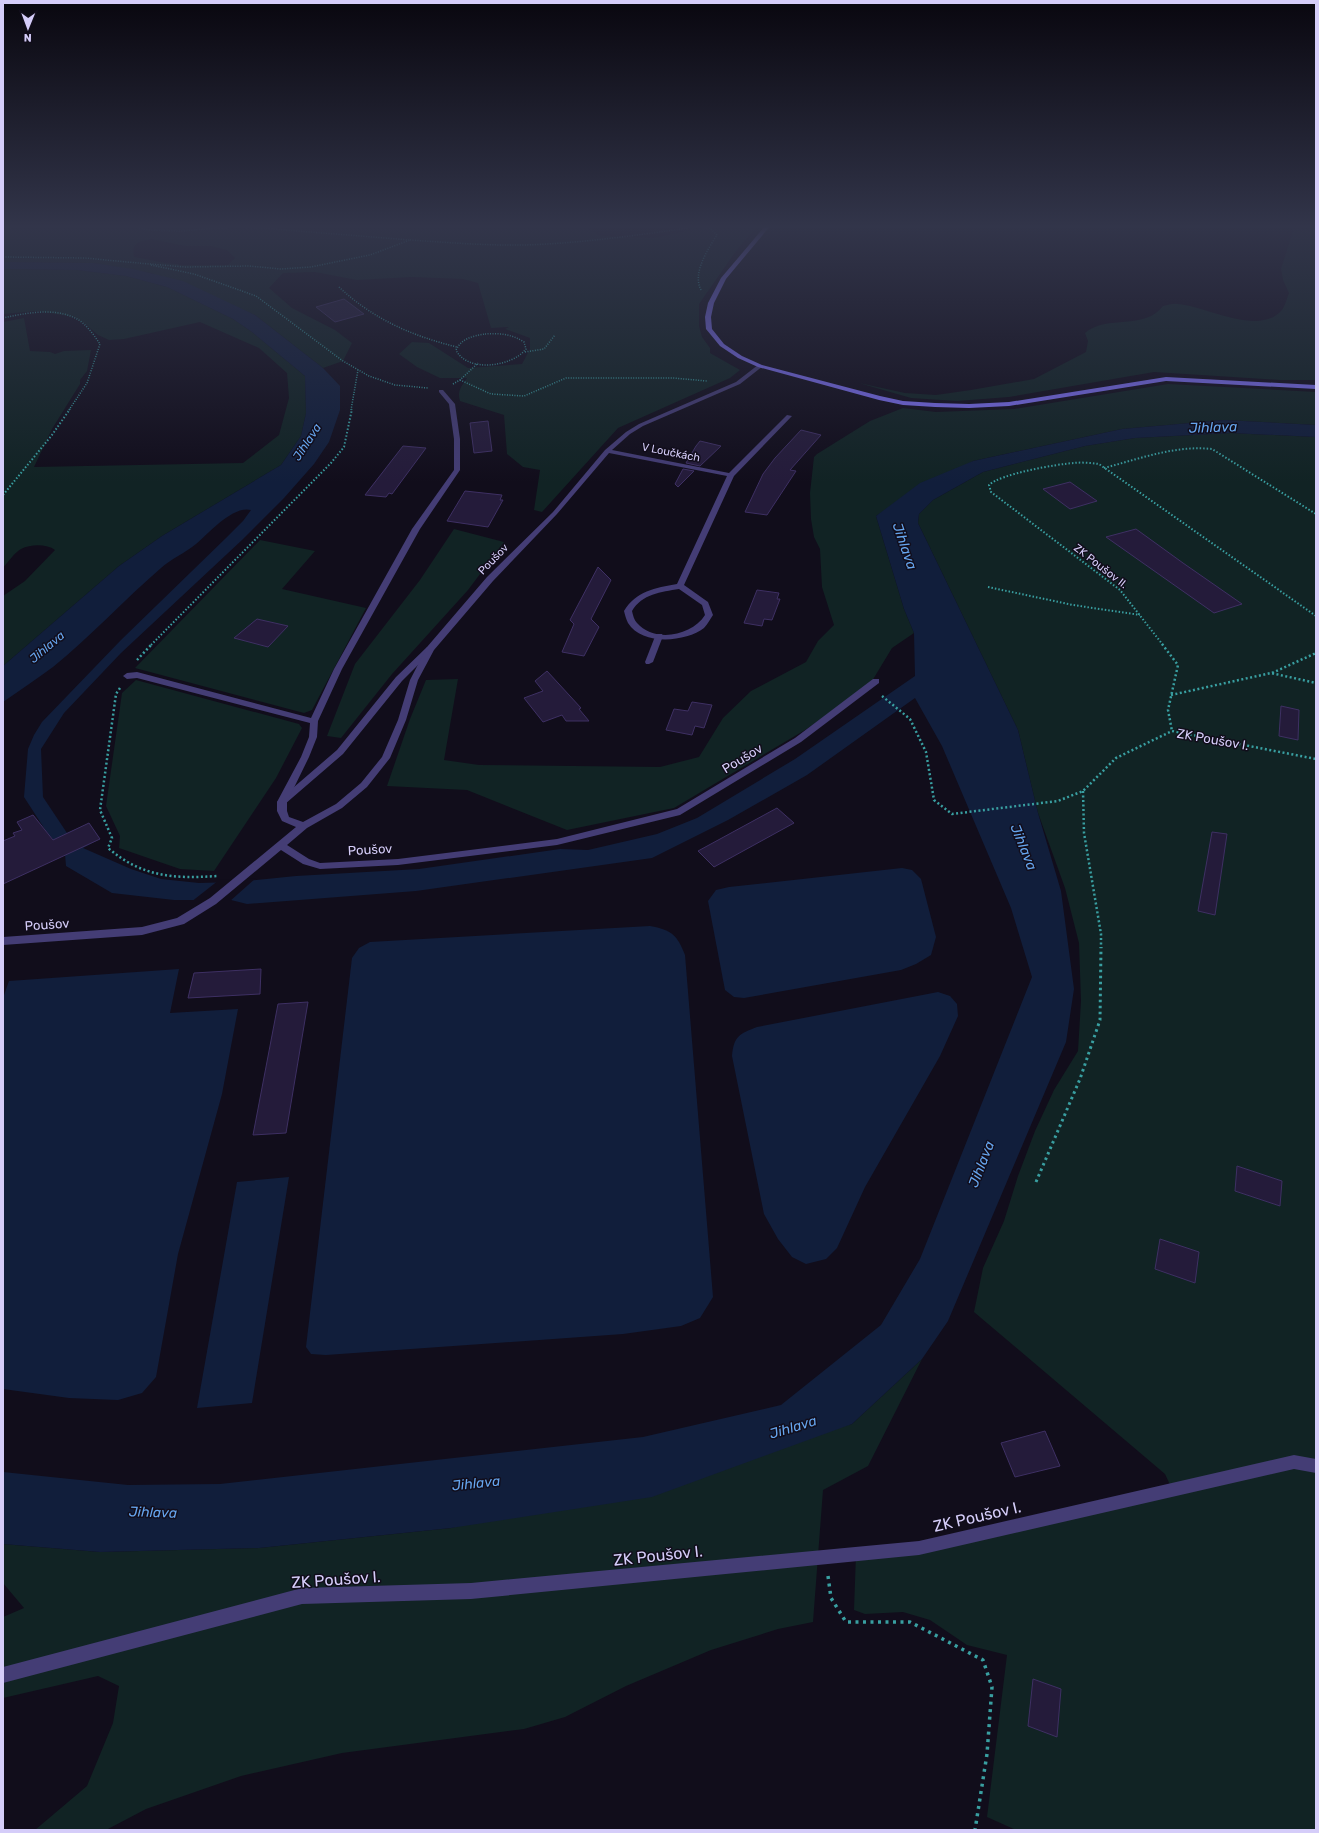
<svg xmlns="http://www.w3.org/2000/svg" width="1319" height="1833" font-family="Rubik,sans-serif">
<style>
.green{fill:#112324;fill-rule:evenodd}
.water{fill:#111e3b}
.pier{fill:#110d1b}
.building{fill:#241b3a;stroke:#3e3063}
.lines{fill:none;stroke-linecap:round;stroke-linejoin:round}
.path-far4{stroke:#399fa1;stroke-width:1.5;stroke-dasharray:1 1.5;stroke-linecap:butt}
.path-far3{stroke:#399fa1;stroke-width:2;stroke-dasharray:1.5 2;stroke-linecap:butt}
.path-far2{stroke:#399fa1;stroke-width:2.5;stroke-dasharray:2 2.5;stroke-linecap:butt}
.path-far1{stroke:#399fa1;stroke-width:3;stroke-dasharray:2.5 3.5;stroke-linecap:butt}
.path{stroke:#399fa1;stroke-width:3.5;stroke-dasharray:3 4.5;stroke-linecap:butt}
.lane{fill:#443d75;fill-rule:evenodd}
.street{fill:#443d75;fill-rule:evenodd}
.secondary{fill:#7b6eef;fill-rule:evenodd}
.labels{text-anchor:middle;stroke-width:3;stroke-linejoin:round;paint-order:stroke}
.far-street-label{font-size:11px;fill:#d5cdf9;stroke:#110d1b}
.far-water-label{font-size:12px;font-style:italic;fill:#66a5ee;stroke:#110d1b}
.street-label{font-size:13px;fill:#d5cdf9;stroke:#110d1b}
.water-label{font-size:14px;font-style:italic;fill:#66a5ee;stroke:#110d1b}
.near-street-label{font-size:16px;fill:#d5cdf9;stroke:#110d1b}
</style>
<rect width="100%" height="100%" fill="#110d1b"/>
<g class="green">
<path d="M3,225h579l18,11 55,2 34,-8 3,-5h66l-22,26 -37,53v22l3,11 8,11v5l30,17 -10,8 -112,50 -76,84 -8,-2 6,-40 -17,-3 -16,-13 -3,-39 -44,-14c-3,-10 1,-14 7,-23h-27l-23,-11 -18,-13 13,-12 17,1 39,25 54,-4 8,-15v-11l-25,-9 4,-2 -18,1 -13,-45 -15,-4 -51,-2 -55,3 -42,-8 -32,1 -14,15 23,20 43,22 17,13 -9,18 -20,7 -68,-53 -104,-42 -58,-10 -90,-1zM151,239l34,7h26l16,4 8,8 -7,7h-49l-1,-1c-15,0 -29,-5 -44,-7 -3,-14 5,-16 17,-18z"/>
<path d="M1288,225h28v155h-36l-126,-8 -145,25 -52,4 -46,-3 -52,-15 46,10 31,2 35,-5 63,-11 52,-27 2,-11 -3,-8c22,-19 59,-2 78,-27 5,-1 11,-3 15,-2 28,2 81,33 104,6 3,-4 5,-12 7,-17l-6,-13 -2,-11 12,-38 -2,-4z"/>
<path d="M3,269l74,1 49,6 41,11 66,32 19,13 53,44 1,37 -5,23 -20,29 -119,71 -43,30 -116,100v-70l22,-15 30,-31c-8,-6 -24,-6 -34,-1 -6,3 -13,13 -18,19v-246l21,-4 6,33 20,1 5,2 9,-3 27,-1 -4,21 -7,9v4l-28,45 -18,38 209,-4 36,-28 10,-37 -2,-25 -28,-25 -59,-26 -76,17 -15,1 -11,-5 -14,-12 -10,-6 -36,-6 -35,3z"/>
<path d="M1168,384l148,8v33l-92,-5 -102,9 -149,32 -86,48 -11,7 28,93 10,24 -22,15 -23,38 -64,44 -131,78 -107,22 -100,-40 -80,-4 23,-67 16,-39 32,-1 -14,81 35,5 181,2 39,-10 24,-39 28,-27 55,-29 12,-21 16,-16 -12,-38 -2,-38 -6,-12 -3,-18 -1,-26 4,-36 3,-3 53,-33 33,-13 33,4 78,-3z"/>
<path d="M1231,433l85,4v1393h-300l-29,-13 20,-162 -40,-10 -37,-25 -27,-8 -38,2 -11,-4 2,-56 63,-6 253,-59 -7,-15 -191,-162 9,-44 21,-47 14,-45 17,-45 19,-41 24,-39 3,-50 -2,-58 -14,-55 -27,-75 -20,-83 -100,-207 1,-9 14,-14 50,-28 102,-26 50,-8z"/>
<path d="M454,529l50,13 -36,48 -76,84 -51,64 -14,-2 28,-72 65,-84z"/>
<path d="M260,540l55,11 -33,38 84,19 -54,102 -8,3 -169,-45z"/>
<path d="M136,680l163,44 3,4 -26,50 -62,93 -34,-2 -61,-21 1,-12 -14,-30 16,-113z"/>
<path d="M922,1359l-54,107 -45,24 -10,132 -35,7 -67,21 -85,36 -61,31 -41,12 -182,24 -101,23 -95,33 -40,21h-71l52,-44 26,-63 6,-37 -21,-10 -95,22v-81l21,-9 -21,-25v-39l97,8 159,-4 192,-20 401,-104z"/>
</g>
<g class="water">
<path d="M3,262l90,1 40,6 50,12 72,34 68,53 17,18v24l-11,32 -15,22 -30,34 -42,42 -121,113 -57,60 -23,36 2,48 24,36 22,-10 11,16 -17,9 48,21 30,10 38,4 37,-1 60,-6 123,-7 141,-20 28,1 69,-16 40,-16 98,-59 120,-83 -1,-43 -10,-24 -28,-93 44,-33 53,-22 149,-32 102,-9 92,5v12l-85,-4 -96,5 -50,8 -102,26 -50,28 -14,14 -1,9 100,207 20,83 23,78 13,98 -8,53 -118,279 -26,38 -70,65 -200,73 -201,31 -192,20 -159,4 -97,-8v-72l125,13 92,-1 423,-47 138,-32 100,-80 39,-66 112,-282 -21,-69 -69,-162 -27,-48 -108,77 -79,45 -76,38 -236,33 -169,13 -16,-4h-57l-62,-7 -46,-27 -1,-12 -19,-23 -22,-34 4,-48 6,-14 8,-13 79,-82 106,-103 16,-16 8,-11c-18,-5 -43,24 -55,34 -11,9 -25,15 -35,24 -37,32 -70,68 -108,99 -16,12 -33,23 -50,35v-36l116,-100 43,-30 119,-71 20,-29 5,-23 -1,-37 -53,-44 -19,-13 -66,-32 -41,-11 -49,-6 -74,-1z"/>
<path d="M902,868l10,2 9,9 15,58 -5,18 -15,9 -15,6 -157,28 -10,-1 -9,-7 -17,-89 8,-11 13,-3z"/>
<path d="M650,926c22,4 27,9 35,29l28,342 -13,21 -19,8 -58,8 -297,21 -15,-1 -5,-7 46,-389 7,-10 11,-6z"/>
<path d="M179,969l-9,44 68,-4 -16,85 -44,160 -22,123 -14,16 -24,7 -49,-2 -66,-9v-391l6,-17z"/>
<path d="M938,992l12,4 7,8 1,12 -18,40 -75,131 -28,61 -11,11 -20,5 -14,-7 -14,-18 -14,-25 -32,-158c2,-20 7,-22 25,-29z"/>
<path d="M289,1177l-37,226 -55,5 40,-226z"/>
</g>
<path class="pier" d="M256,878l-27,24h-38l28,-22z"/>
<g class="building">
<path d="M344,299l20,15 -29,8 -19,-15z"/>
<path d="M488,421l4,30 -18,2 -4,-30z"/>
<path d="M801,430l20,5 -31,35 6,1 -29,44 -22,-3 18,-38 12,-16z"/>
<path d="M700,441l21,5 -21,20 -14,-3 10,-17z"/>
<path d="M403,446l23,2 -34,46 -3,-1 -3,4 -21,-2z"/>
<path d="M683,469l11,2 -16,16 -3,-3z"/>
<path d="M1070,482l27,19 -27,8 -27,-20z"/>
<path d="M465,491l37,4 -2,5h3l-15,27 -41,-6z"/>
<path d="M1136,529l47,34 59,41 -28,9 -108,-76z"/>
<path d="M598,567l13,13 -20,39 8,8 -15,29 -22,-4 12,-28 -4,-4z"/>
<path d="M757,590l22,3 -2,6h3l-8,21 -8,-1 -2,7 -18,-3z"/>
<path d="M257,619l31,7 -20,21 -34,-9z"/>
<path d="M547,671l34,37 -2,1 10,12h-23l-4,-6 -19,7 -19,-24 19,-7 -8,-10z"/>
<path d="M692,702l20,3 -8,23 -9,-2 -3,9 -26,-5 8,-21 14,2z"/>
<path d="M1281,706l18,4 -1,30 -19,-4z"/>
<path d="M777,808l17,15 -80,44 -16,-16z"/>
<path d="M33,815l20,25 36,-17 11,16 -97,45v-43l12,-5 -2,-3 9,-3 -5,-8z"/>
<path d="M1212,832l15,2 -12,81 -17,-4z"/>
<path d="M261,969l-1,25 -72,4 6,-25z"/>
<path d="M308,1002l-22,131 -33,2 25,-131z"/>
<path d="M1237,1166l45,15 -2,25 -45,-15z"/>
<path d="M1160,1239l39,13 -4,31 -40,-14z"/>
<path d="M1045,1431l15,35 -45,11 -14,-34z"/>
<path d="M1033,1679l28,10 -4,48 -29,-11z"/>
</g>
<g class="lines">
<g class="path-far4">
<path d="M127,225l21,5 32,1 54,-4 27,1 149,12 -40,15 -59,12 -30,2 -32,-3 -64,1 -47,-4"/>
<path d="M3,228l53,-3"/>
<path d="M410,240c45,3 91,7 137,4 50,-3 99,-10 148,-17l15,1 7,7c-9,14 -25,38 -16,55"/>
<path d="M3,257l82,1 53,5"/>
<path d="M151,265l43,9 62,22 87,65 26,15 26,9 33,3"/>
<path d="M339,287c34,32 73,49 118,60"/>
<path d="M3,318c23,-5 52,-11 74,1 9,5 17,16 23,25l-13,39 -18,27"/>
<path d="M485,334c14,-1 27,0 39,8l2,7c-14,18 -59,24 -70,1 6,-12 17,-14 29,-16z"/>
<path d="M525,352l19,-3 11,-14"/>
<path d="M460,380l31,14 33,2 42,-18h107l34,3"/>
<path d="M453,384l7,-4 18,-17"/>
<path d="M351,410l7,-40"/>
</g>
<g class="path-far3">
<path d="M1104,468c35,-9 71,-23 108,-19l104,65"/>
<path d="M3,495l49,-60 18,-26"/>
<path d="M988,587l85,18 67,10"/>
<path d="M151,645l180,-182 13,-16 8,-38"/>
<path d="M1163,645l-43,-55 -129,-98 -2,-7c11,-11 68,-21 85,-22 8,-1 17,0 25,1l217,152"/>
</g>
<g class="path-far2">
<path d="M1162,644l16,21 -10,45 4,21"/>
<path d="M137,660l15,-16"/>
<path d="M1272,673l44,-20"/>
<path d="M120,688l-4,6 -16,116 12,28 -4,10c34,29 66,31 109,28"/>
<path d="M1171,695l100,-22 45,10"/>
<path d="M882,696l28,23 16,33 8,48 18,14 106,-13 25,-10 33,-33 56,-27 144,28"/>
<path d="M1083,791l1,42 17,101v14"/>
</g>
<path class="path-far1" d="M1036,1182l44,-103 20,-59 1,-73"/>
<path class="path" d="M828,1576l3,22 15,24h64l73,38 9,27 -5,67 -12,76"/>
<g class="lane">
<path d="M656,634h6l1,2 -10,26 -4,2h-3l-1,-2z"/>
<path d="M427,647h6l1,2 -32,32 -59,73 -58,50h-6l-2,-2 2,-2 58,-50 59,-73z"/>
<path d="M1294,1455l22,4v14l-22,-4 -375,86 -448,44 -169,5 -299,79v-16l299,-79 169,-5 448,-42z"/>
</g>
<path class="street" d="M758,365l5,1 -23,18 -97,42 -13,8 -18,16 117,23 58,-58 5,1 -58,60 -50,109 24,17 5,13c-3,4 -5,9 -9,13 -18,14 -62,18 -76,-5 -2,-4 -3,-8 -4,-12 12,-20 31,-23 53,-27l50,-108 -118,-23 -52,61 -64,67 -59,69 -16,30 -12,40 -16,38 -23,29 -25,21 -35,20 -20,17 22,14 11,4 78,-4 159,-20 120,-30 118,-71 78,-59h6v4l-78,59 -121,73 -123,30 -159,20 -78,4 -17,-5 -22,-14 -65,54 -32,20 -42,11 -139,10v-8l139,-10 35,-9 33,-20 86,-71 -14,-6 -5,-10v-9l24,-45 8,-20 1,-14 -173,-45 -10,1 -4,-3 4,-3 10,-1 174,46 23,-49 78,-140 42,-59v-31l-5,-35 -10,-12v-2h4l12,14 5,35v31l-40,59 -78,140 -24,52 -1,16 -8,20 -22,45v9l2,6 14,5 33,-18 25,-21 21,-26 16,-37 12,-40 17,-33 60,-70 66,-65 52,-62 21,-18 13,-8 97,-42zM679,589l23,16 3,10c-13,21 -51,28 -68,8 -3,-3 -4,-8 -5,-12 10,-17 29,-19 47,-22z"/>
<path class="secondary" d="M766,225h5l-45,54 -12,24 -3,14 1,12 12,15 18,12 20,9 118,31 23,5 32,2 34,1 40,-2 157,-25 150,8v4l-150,-8 -157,25 -40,2 -34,-1 -32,-2 -24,-5 -121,-33 -20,-9 -18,-12 -14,-17 -1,-12 3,-14 13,-25z"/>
</g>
<linearGradient id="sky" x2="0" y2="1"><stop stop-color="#09070f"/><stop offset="0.47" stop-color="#32354a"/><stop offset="1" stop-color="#32354a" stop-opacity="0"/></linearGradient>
<rect width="1319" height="482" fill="url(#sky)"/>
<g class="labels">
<g class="far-street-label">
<text transform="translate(671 452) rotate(11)" y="4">V Loučkách</text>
<text transform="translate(493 559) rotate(-46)" y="4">Poušov</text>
<text transform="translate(1101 566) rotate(38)" y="4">ZK Poušov II.</text>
</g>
<g class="far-water-label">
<text transform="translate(307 442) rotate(-57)" y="4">Jihlava</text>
<text transform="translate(47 647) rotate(-40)" y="4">Jihlava</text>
</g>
<g class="street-label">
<text transform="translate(1213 739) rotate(10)" y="5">ZK Poušov I.</text>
<text transform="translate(742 758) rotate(-31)" y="5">Poušov</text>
<text transform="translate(370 849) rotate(-3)" y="5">Poušov</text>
<text transform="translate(47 924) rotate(-4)" y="5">Poušov</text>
</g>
<g class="water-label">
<text transform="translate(1213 427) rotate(-2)" y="5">Jihlava</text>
<text transform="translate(905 546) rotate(71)" y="5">Jihlava</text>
<text transform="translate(1024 847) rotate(68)" y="5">Jihlava</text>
<text transform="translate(981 1164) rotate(-69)" y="5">Jihlava</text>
<text transform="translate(793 1427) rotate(-17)" y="5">Jihlava</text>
<text transform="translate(476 1483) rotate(-6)" y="5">Jihlava</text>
<text transform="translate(153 1512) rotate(2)" y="5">Jihlava</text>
</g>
<g class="near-street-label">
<text transform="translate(977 1516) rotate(-13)" y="6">ZK Poušov I.</text>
<text transform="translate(658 1555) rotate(-6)" y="6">ZK Poušov I.</text>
<text transform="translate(336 1579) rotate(-4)" y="6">ZK Poušov I.</text>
</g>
</g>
<rect width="1319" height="1833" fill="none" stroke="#d5cdf9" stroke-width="8"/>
<g transform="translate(28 28) rotate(181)" stroke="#110d1b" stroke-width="3" paint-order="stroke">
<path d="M0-3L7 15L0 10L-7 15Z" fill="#d5cdf9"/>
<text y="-6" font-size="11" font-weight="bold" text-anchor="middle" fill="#d5cdf9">N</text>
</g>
</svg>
